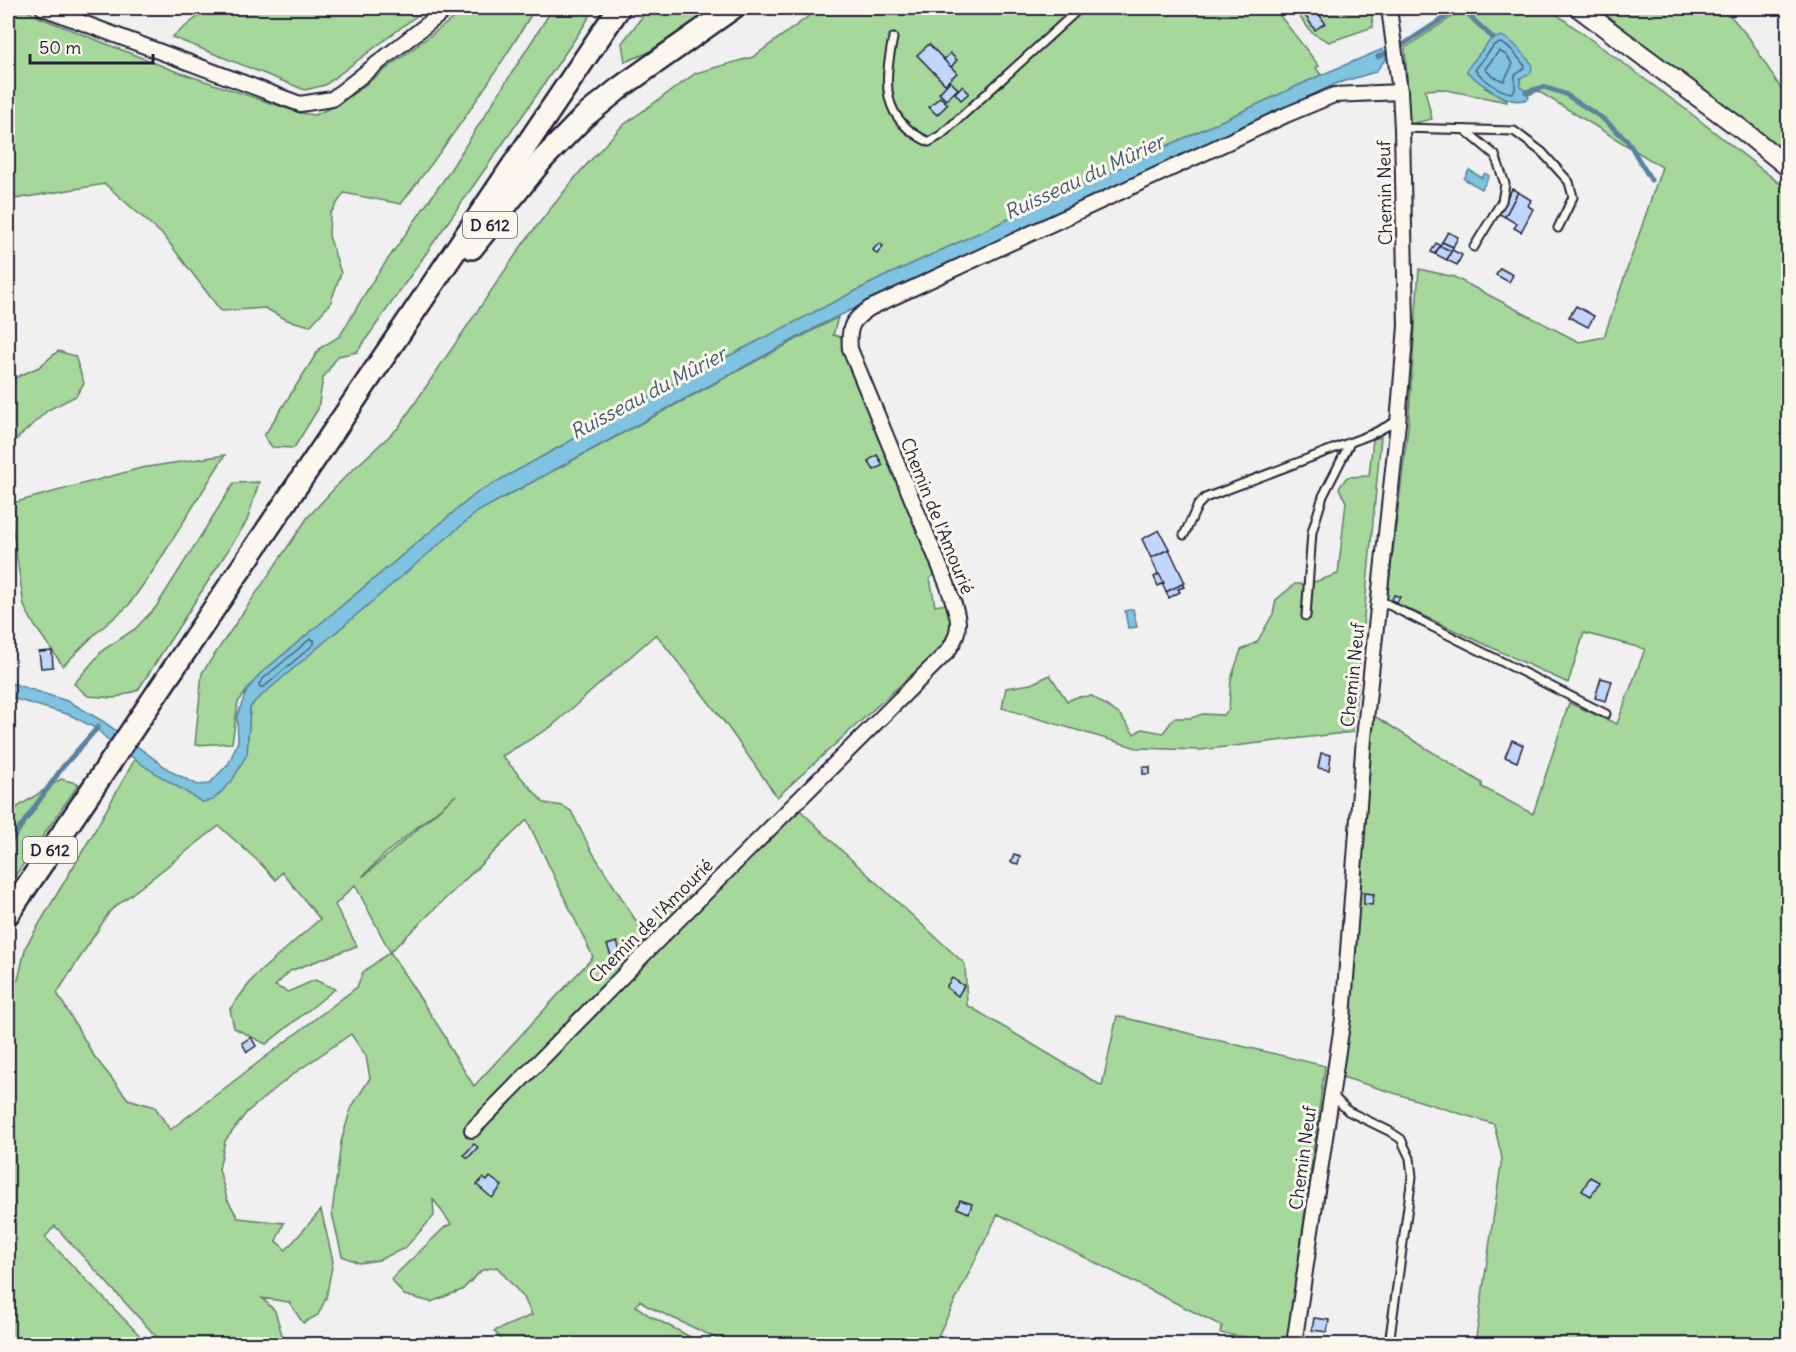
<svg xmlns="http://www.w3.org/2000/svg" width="1796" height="1352" font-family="Delius,sans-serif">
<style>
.green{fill:#a5d89a;stroke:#647d6a;stroke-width:1.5;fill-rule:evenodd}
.water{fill:#7fc3e0;stroke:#5a839e;stroke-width:1.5}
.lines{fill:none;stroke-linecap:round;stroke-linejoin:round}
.shore{stroke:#47627d;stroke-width:1.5}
.stream{stroke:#5a839e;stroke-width:5}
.building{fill:#c1d6fb;stroke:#22223b;stroke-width:1.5}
.service-casing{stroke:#22223b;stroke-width:11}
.minor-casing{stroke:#22223b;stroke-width:18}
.secondary-casing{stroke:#22223b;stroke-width:22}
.trunk-casing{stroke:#22223b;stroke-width:26}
.service{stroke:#fbf7ec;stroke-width:7}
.minor{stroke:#fbf7ec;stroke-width:14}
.secondary{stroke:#fbf7ec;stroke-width:18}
.trunk{stroke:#fbf7ec;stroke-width:21}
.labels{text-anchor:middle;stroke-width:6;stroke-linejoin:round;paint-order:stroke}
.shield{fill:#fbf7ec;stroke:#636270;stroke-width:1.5}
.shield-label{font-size:16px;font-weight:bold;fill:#22223b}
.street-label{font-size:18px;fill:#22223b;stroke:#fbf7ec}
.water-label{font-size:20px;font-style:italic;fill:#435a75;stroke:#fbf7ec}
</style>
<rect width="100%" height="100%" fill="#eff0ef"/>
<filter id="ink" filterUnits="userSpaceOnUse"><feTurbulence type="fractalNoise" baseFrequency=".0167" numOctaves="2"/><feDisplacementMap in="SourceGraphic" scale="12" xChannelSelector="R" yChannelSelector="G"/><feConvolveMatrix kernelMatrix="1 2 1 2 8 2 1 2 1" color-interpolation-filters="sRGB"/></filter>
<g filter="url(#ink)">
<g class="green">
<path d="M8,8h14l19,10 134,53 125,42 15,2 26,-12 126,-95h68c-40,68 -85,133 -134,196l-57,-11 -14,21 -1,22 12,37 -11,31 -20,22 -23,-6 -22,-12 -44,3 -57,-75 -59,-52 -97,16z"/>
<path d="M209,8h218l-102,77 -20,5 -133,-53z"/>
<path d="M553,8h41l-9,16 -60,88 -168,240 -19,4 -15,22 -5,31 -24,39 -22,-1 -8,-11 56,-88 20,-12 32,-54 75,-107z"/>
<path d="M649,8h66l-68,45 -22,9 -3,-19z"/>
<path d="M820,8h454l45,58 -3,2 5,7 -442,204 -209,107 -192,106 -218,182 -22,28 -6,41 -37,2 7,-72 106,-156 37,-40 53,-49 127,-187 54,-68 43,-47 74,-53 57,-16z"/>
<path d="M1293,8h78l2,19 -44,15 -17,-9z"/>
<path d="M1465,8h83l136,100 104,82v1154h-313l27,-186 -8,-34 -152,-47 31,-362 109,68v4l51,27 36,-111 48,21 28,-75 -61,-16 -16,50 -181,-84 21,-171 11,-159 35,8 125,65 25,-5 58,-170 -124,-76 -10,4 -8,-9v-9l7,-2 -42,13 21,11 1,3 -66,-13 -16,1 7,29 -22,5 -5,-76z"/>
<path d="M1595,8h129l26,31 38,61v56z"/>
<path d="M838,317l-5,18 8,2 95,237 -6,4 5,28 11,-2c10,20 5,27 -7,46l-162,147 -49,-70 -72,-93 -105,93 -49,29 42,47 19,3 8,5 20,39 52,82 37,-37 26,4 93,-90 42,41 124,114 2,41 135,81 15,-70 208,50 -38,278 -67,-11 2,-7 -224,-112 -64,130h-205l-82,-38 -7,-6 -4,6 14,10 54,28h-199l-11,-13 38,-16 -8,-17 -27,-31 -15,3 -20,20 -31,12 -27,-7 -13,-16 54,-52 6,-3 -18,-25 1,17 -29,32 -26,12 -20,3 -17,-7 -10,-43 9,-71 10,-34 19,-30 -4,-22 -15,-22 -59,41 -45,37 -22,29 -6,28 8,30 11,19 46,5 -8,18 10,9 35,-40 12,51 -7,37 -8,17 -15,8 -14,-21 -27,-4 13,13 8,27 -7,6h-113l-108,-118 -10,11 103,107h-140v-358l10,-6 8,-34 65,-109 44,-78 67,43 45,-50 3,-44 5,-7 222,-189zM456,795l-92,81h-1l23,-23zM527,820l66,137 -119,129 -25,-39 -3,-9 -56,-86zM219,826l40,36 17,18 6,-8 38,47 -65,57 -25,33 4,19 32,16 69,-55 -20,-9 -27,12 -13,-6 15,-15 67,-25 -22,-41 20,-20 35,67 -27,20 -6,15 -187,143 -15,-23 -27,-8 -34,-43 -37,-63 53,-82z"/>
<path d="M58,351l17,5 9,27 -8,13 -28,14 -40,37v-66l31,-14z"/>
<path d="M1381,437l-28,295 -153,18 -63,-2 -135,-40 4,-20 25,-4 19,-9 17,26 10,-4 15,-1 28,19 14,19 8,-5 21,4 11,-15h17l12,-4 21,1 5,-6 2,-30 10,-29 16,-8 16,-28 3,-14 19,-16h13l30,-10 8,-72 -7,-14 8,-11 22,-1 4,-37z"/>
<path d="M225,455l-70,113 -27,38 -33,28 -32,32 -28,-40 -11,-20 -15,-102 132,-36z"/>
<path d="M259,482l-12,39 -109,169 -24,8 -26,-2 -14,-12 29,-34 32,-21 21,-22 78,-124z"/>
<path d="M61,779l18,5 -71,102v-64l8,-14z"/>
</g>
<g class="water">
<path d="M1502,36l12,8 18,20 -1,9 -11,5v8l6,6 3,6c-19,11 -48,-14 -62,-26l1,-4 23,-29z"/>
<path d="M1383,49l3,10 -11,13 -40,12 -148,71 -135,60 -228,108 -347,189 -223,190 -4,6 -3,46 -15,27 -19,19 -11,2 -55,-34 -41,-30 -9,-9 -27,-14 -62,-18v-15l62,20 34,20 68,50 26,13 11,-1 20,-21 9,-22 -1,-25 10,-26 13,-16 218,-182 192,-106 209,-107 442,-204z"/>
<path d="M1469,170l13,8 3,-5 4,3 -7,13 -18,-10z"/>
<path d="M1133,609l4,18 -9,1 -3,-17z"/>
</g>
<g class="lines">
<g class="shore">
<path d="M1501,43l10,6 14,17 -1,3 -9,6v15l-3,3c-13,-1 -29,-14 -37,-23l19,-25z"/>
<path d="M1499,51l7,4 7,9 -9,17 -12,-5 -7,-7z"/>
<path d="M310,639l4,1v4l-50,43h-4l-1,-3 5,-6z"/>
</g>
<g class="stream">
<path d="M1461,8l32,30"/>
<path d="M1378,57l23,-11 58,-38"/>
<path d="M1526,92l18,-5 21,7 37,24 25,22 24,40"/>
<path d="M8,845l54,-77 36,-41"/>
</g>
</g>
<g class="building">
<path d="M1300,8h15l10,15 -10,7z"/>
<path d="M929,44l28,29 -12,11 -28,-29z"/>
<path d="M950,53l7,7 -6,7 -7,-7z"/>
<path d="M950,81l8,8 -12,11 -7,-7z"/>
<path d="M962,86l7,7 -8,7 -6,-7z"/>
<path d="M940,97l8,7 -11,11 -8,-8z"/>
<path d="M1512,189l6,3 -13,25 -7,-4z"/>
<path d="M1518,192l13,8 -3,6 5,3 -12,23 -7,-4 3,-4 -12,-7z"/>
<path d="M1448,232l10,5 -5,10 -11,-5z"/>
<path d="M1442,242l11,5 -2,4 -11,-5z"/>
<path d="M879,243l4,3 -6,8 -4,-4z"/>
<path d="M1436,243l4,3 -5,8 -4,-2z"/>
<path d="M1440,246l11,5 -4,9 -12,-6z"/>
<path d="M1452,250l10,5 -5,10 -10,-5z"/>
<path d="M1500,268l13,7 -4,7 -13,-7z"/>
<path d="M1576,306l18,10 -6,11 -19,-10z"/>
<path d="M877,455l6,10 -9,5 -6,-9z"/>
<path d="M1159,530l10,19 -18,9 -9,-19z"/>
<path d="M1169,549l16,34 -19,9 -15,-34z"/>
<path d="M1159,574l5,9 -6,3 -4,-9z"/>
<path d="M1182,584l2,3 -6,2 2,3 -11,6 -3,-6z"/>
<path d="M1394,595l6,2 -3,5 -5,-2z"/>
<path d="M52,651l1,16 -12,1 -2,-16z"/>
<path d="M1601,678l11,3 -6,20 -11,-3z"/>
<path d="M1512,740l11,5 -6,17 -12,-5z"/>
<path d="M1321,753l10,2 -2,15 -11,-2z"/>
<rect x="1143" y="767" width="7" height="7"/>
<path d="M1014,854l6,2 -2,8 -7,-2z"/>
<path d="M1364,893l10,1 -2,11 -8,-1z"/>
<path d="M617,942l4,12 -9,4 -5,-13z"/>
<path d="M952,978l12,8 -6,10 -12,-9z"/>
<path d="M251,1037l5,9 -9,6 -5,-9z"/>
<path d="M474,1144l4,3 -10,11 -4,-3z"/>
<path d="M490,1177l12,9 -10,12 -15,-13 6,-7 4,3z"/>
<path d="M1590,1177l9,5 -8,14 -9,-5z"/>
<path d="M960,1200l12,4 -3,9 -12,-5z"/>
<path d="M1314,1318l15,2 -2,12 -15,-2z"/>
</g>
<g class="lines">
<defs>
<g id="service">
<path d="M893,38c-9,45 -13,81 36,104l12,-7 139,-127"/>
<path d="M1402,128l112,3 28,21 27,30 4,15 -15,31"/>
<path d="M1465,130l30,25 10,29 -3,17 -28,46"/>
<path d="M1184,535l14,-30 7,-7 167,-64 25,-13"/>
<path d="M1379,600l227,114"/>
<path d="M1306,616l6,-84 11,-36 27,-53"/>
<path d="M1333,1096l15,15 41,20 12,8 9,19 2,19 -23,167"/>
</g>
<g id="minor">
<path d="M43,8l257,96 32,-5 116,-91"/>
<path d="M472,1130l187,-191 289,-288c18,-25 8,-40 -1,-67l-97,-235c-2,-23 2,-29 20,-41l416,-193 48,-20 66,-3"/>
<path d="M1294,1344l49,-326 21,-280 34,-315 8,-97 -4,-198 -2,-36 -11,-84"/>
</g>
<path id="secondary" d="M1579,8l162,121 47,38"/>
<g id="trunk">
<path d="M472,248l70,-88 42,-43 37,-30 112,-79"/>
<path d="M8,914l611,-906"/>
</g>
</defs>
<use href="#service" class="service-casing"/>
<use href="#minor" class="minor-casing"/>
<use href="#secondary" class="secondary-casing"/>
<use href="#trunk" class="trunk-casing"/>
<use href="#service" class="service"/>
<use href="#minor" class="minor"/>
<use href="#secondary" class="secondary"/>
<use href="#trunk" class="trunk"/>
</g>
</g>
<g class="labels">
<g class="shield">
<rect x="463" y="212" width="54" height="26" rx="4.5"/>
<rect x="23" y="837" width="54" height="26" rx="4.5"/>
</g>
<g class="shield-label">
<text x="490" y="231">D 612</text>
<text x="50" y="856">D 612</text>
</g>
<g class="street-label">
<text transform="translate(1385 193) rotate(-91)" y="6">Chemin Neuf</text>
<text transform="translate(937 516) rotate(68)" y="6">Chemin de l'Amourié</text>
<text transform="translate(1353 675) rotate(-84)" y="6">Chemin Neuf</text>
<text transform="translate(651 921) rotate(-45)" y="6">Chemin de l'Amourié</text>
<text transform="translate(1303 1158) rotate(-82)" y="6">Chemin Neuf</text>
</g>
<g class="water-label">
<text transform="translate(1084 177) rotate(-25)" y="7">Ruisseau du Mûrier</text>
<text transform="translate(648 393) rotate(-28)" y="7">Ruisseau du Mûrier</text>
</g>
</g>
<rect width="1796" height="1352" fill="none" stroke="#fbf7ec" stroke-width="30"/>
<rect x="15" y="15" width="1766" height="1322" fill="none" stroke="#22223b" stroke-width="2" filter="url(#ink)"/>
<path d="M30 54v9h123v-9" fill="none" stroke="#22223b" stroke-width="3"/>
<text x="39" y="54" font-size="18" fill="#22223b" stroke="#fbf7ec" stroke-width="4.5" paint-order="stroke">50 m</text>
</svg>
